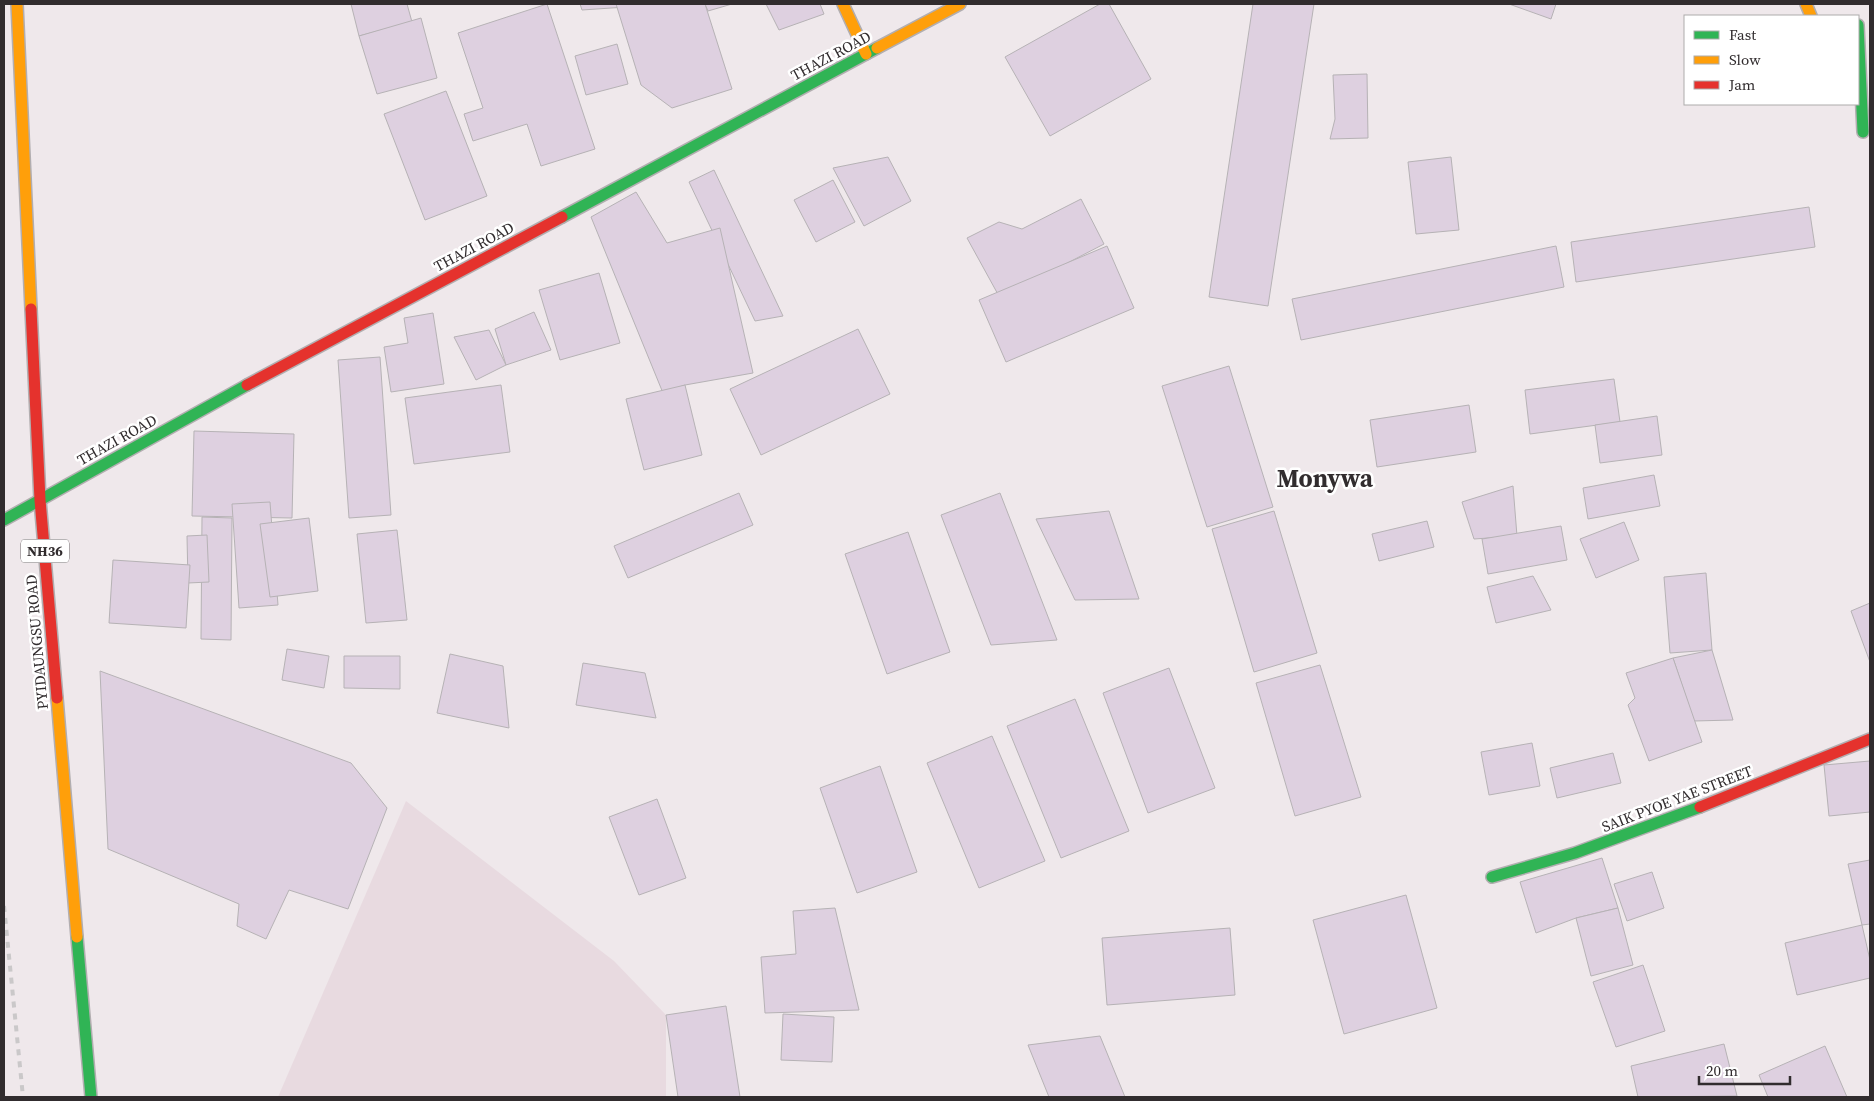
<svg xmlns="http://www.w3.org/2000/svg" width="1874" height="1101" font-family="'Source Serif 4',serif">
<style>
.built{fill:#e8dae0}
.building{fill:#ded0e0;stroke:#b6b2b5}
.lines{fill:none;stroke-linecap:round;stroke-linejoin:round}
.fast-casing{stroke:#b2aeb0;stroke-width:14}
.slow-casing{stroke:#b2aeb0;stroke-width:14}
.jam-casing{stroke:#b2aeb0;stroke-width:14}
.fast{stroke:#30b455;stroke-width:11}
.slow{stroke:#ff9f0a;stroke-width:11}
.jam{stroke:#e5322d;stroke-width:11}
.rail{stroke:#cac8c9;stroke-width:4;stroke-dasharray:6 6;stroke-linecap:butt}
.labels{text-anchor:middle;stroke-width:5;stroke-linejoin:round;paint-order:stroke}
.shield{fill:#fff;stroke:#6f6b6d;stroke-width:1}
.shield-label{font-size:14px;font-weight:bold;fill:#312c2e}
.street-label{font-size:15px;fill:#312c2e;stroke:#fff}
.town-label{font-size:25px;font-weight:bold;fill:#312c2e;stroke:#fff}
</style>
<rect width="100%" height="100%" fill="#efe8eb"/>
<path class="built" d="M406,801l208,160 52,54v82h-388z"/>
<g class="building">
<path d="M351,4h56l5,18 -53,14z"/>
<path d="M547,4l48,145 -54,17 -14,-42 -54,17 -9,-27 19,-6 -25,-75z"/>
<path d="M580,4h45l1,3 -44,3z"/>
<path d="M616,4h89l27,85 -60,19 -31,-23z"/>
<path d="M705,4h27l-24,7z"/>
<path d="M766,4h54l4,10 -45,16z"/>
<path d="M1100,4h9l42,75 -101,57 -45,-79z"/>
<path d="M1253,4h61l-46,302 -59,-9z"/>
<path d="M1509,4h47l-5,15z"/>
<path d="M421,18l16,60 -60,16 -18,-58z"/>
<path d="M617,44l11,40 -42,11 -11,-39z"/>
<path d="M1367,74l1,64 -38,1 5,-20 -2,-44z"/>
<path d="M446,91l41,105 -62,24 -41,-106z"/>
<path d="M888,157l23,44 -47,25 -31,-58z"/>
<path d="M1451,157l8,73 -43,4 -8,-72z"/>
<path d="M714,170l69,146 -28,5 -66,-139z"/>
<path d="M833,180l22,42 -39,20 -22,-42z"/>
<path d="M636,192l31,51 53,-15 33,145 -68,12 -22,8 -72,-176z"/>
<path d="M1081,199l23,45 -104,54 -33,-60 32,-16 23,7z"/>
<path d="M1809,207l6,40 -239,35 -5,-40z"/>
<path d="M1107,246l27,62 -128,54 -27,-62z"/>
<path d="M1556,246l8,41 -263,53 -9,-41z"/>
<path d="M599,273l21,70 -60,17 -21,-70z"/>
<path d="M534,312l17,38 -45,15 -11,-36z"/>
<path d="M433,313l11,71 -53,8 -7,-45 24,-4 -4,-25z"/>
<path d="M858,329l32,65 -129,61 -31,-66z"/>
<path d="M489,330l17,35 -30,15 -22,-43z"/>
<path d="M380,357l11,158 -42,3 -11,-158z"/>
<path d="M1229,366l44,141 -66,20 -45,-141z"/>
<path d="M1614,379l6,43 -90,12 -5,-44z"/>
<path d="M501,385l9,67 -96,12 -9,-66z"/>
<path d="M685,385l17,70 -58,15 -18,-71z"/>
<path d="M1469,405l7,47 -99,15 -7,-47z"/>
<path d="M1657,416l5,39 -62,8 -5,-38z"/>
<path d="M194,431l100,3 -2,84 -100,-2z"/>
<path d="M1654,475l6,31 -72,13 -5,-31z"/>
<path d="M1513,486l4,50 -43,3 -12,-37z"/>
<path d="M739,493l14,32 -125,53 -14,-32z"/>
<path d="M1000,493l57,147 -66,5 -50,-130z"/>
<path d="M270,502l8,103 -39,3 -7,-104z"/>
<path d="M1109,511l30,88 -64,1 -39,-81z"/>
<path d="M1274,511l43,142 -63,19 -42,-143z"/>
<path d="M202,517l30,1 -1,122 -30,-1z"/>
<path d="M309,518l9,73 -48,6 -10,-73z"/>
<path d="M1427,521l7,26 -55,14 -7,-27z"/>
<path d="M1624,522l15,38 -43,18 -16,-39z"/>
<path d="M1561,526l6,34 -79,14 -6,-35z"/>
<path d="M397,530l10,90 -41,3 -9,-89z"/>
<path d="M908,532l42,120 -63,22 -42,-120z"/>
<path d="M207,535l2,47 -21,1 -1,-47z"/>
<path d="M113,560l77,5 -4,63 -77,-5z"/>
<path d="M1706,573l6,77 -42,3 -6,-76z"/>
<path d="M1533,576l18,34 -55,13 -9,-36z"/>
<path d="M1870,603v59l-19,-51z"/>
<path d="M287,649l42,7 -5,32 -42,-8z"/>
<path d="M1712,650l21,70 -39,1 -21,-63z"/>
<path d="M450,654l53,12 6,62 -72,-15z"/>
<path d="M344,656h56v33l-56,-1z"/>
<path d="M1673,658l29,84 -53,19 -21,-56 7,-7 -9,-25z"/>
<path d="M583,663l62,10 11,45 -80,-13z"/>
<path d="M1320,665l41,132 -66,19 -39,-133z"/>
<path d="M1169,668l46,120 -67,25 -45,-120z"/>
<path d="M100,671l251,92 36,45 -39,101 -59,-19 -23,49 -29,-13 2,-22 -131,-55z"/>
<path d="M1075,699l54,132 -68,27 -54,-132z"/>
<path d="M992,736l53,125 -66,27 -52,-125z"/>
<path d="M1532,743l8,43 -51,9 -8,-43z"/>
<path d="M1613,753l8,30 -64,15 -7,-30z"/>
<path d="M1870,761v51l-41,4 -5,-51z"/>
<path d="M880,766l37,106 -60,21 -37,-105z"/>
<path d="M657,799l29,79 -47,17 -30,-78z"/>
<path d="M1602,858l16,50 -42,10 -40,15 -16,-51z"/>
<path d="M1870,860v64l-8,1 -14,-61z"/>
<path d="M1652,872l12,36 -37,13 -13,-37z"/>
<path d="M1406,895l31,113 -93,26 -31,-114z"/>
<path d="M835,908l24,102 -94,3 -4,-56 35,-3 -3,-43z"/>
<path d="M1618,908l15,57 -42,11 -15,-58z"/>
<path d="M1862,925l8,35v18l-73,17 -12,-52z"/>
<path d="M1230,928l5,67 -128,10 -5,-67z"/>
<path d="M1643,965l22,66 -49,16 -23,-65z"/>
<path d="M726,1006l14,91h-62l-12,-82z"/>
<path d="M783,1014l51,3 -2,45 -51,-2z"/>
<path d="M1100,1036l25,61h-76l-21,-52z"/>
<path d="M1724,1044l13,52 -99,1 -7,-31z"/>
<path d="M1825,1046l22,51h-79l-9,-22z"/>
</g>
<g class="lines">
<defs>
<g id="fast">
<path d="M1858,25l5,107"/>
<path d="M562,217l315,-169"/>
<path d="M4,520l243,-135"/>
<path d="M1492,877l83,-24 125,-46"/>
<path d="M77,937l14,160"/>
</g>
<g id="slow">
<path d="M17,4l14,305"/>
<path d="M843,4l23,50"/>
<path d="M1806,4l5,12"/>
<path d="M877,48l83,-44"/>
<path d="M57,698l20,239"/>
</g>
<g id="jam">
<path d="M31,309l9,191 17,198"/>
<path d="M247,385l315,-168"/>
<path d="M1700,807l170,-68"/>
</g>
</defs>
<use href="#fast" class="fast-casing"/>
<use href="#slow" class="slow-casing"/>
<use href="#jam" class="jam-casing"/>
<use href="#fast" class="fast"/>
<use href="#slow" class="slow"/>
<use href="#jam" class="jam"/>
<path class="rail" d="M4,906l19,191"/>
</g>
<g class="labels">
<rect class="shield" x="21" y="539.5" width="48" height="23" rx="4"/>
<g class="shield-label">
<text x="45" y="556">NH36</text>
</g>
<g class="street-label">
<text transform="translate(831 56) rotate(-28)" y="5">THAZI ROAD</text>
<text transform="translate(474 247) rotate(-28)" y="5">THAZI ROAD</text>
<text transform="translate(117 440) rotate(-29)" y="5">THAZI ROAD</text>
<text transform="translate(37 642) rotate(-95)" y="5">PYIDAUNGSU ROAD</text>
<text transform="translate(1677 799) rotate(-21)" y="5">SAIK PYOE YAE STREET</text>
</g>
<g class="town-label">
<text x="1325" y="487">Monywa</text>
</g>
</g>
<rect width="1874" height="1101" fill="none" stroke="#312c2e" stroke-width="10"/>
<rect x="1684" y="15" width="175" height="90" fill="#ffffff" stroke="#adabab"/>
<rect x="1694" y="31" width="25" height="8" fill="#30b455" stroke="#adabab"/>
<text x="1729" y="40" font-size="15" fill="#312c2e">Fast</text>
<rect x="1694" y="56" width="25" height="8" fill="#ff9f0a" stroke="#adabab"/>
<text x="1729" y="65" font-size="15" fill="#312c2e">Slow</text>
<rect x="1694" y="81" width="25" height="8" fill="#e5322d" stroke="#adabab"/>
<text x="1729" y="90" font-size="15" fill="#312c2e">Jam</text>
<path d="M1699 1076v8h91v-8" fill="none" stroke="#312c2e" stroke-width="2.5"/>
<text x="1706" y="1076" font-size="15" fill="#312c2e" stroke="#ffffff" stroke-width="4" paint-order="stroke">20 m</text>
</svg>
